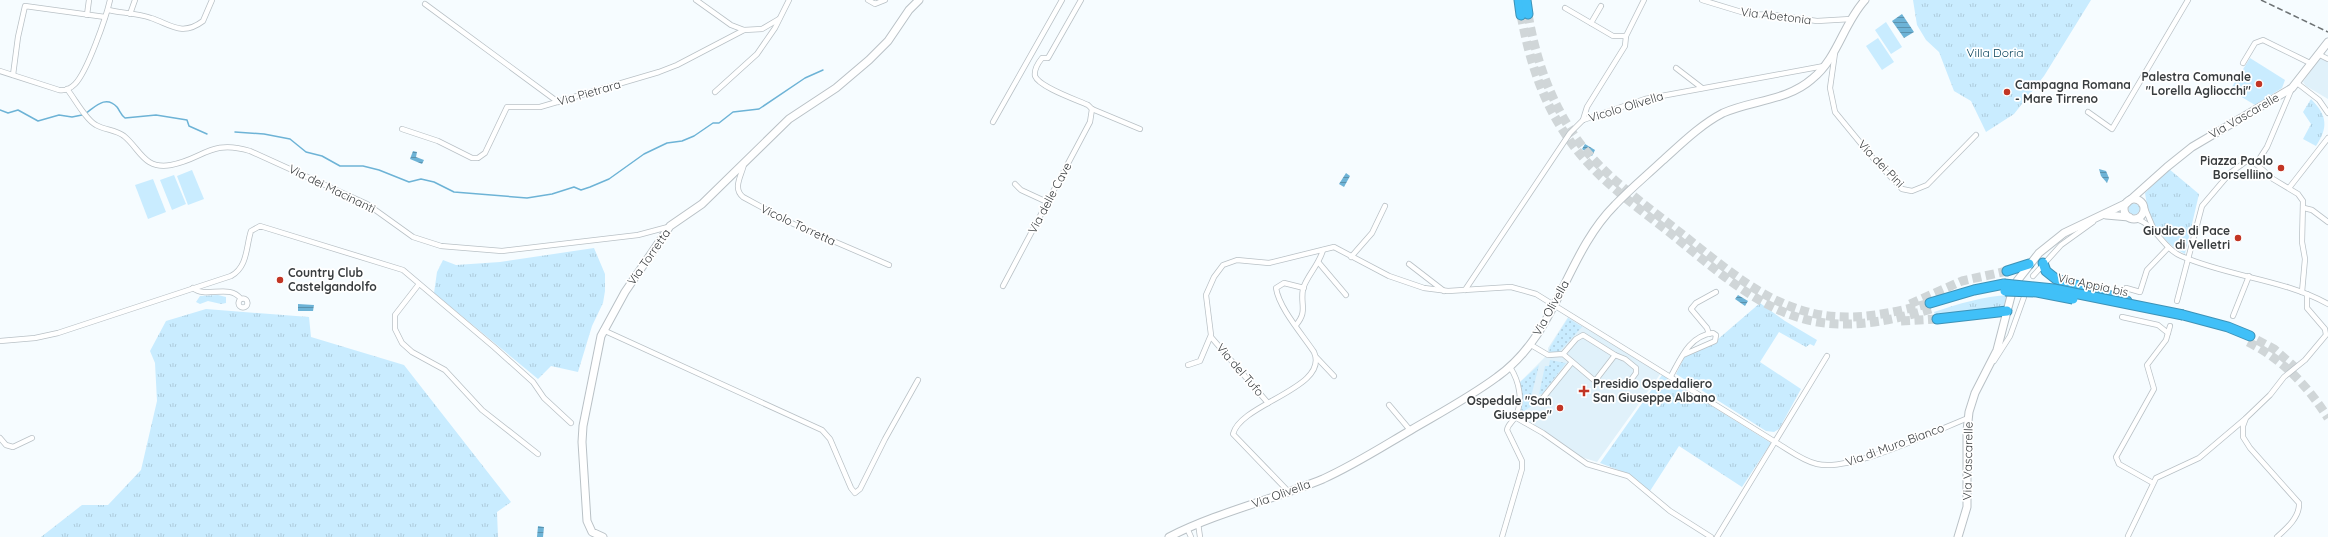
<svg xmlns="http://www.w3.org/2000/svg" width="2328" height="537" font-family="Quicksand,sans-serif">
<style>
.built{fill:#e0f1fa}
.grass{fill:url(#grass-tufts)}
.garden{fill:url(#garden-dots)}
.pitch{fill:#c9ecff}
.water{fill:url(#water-rules)}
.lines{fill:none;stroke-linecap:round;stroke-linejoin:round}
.stream{stroke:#6db3d6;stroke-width:1.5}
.highway-tunnel{stroke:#d0d6d8;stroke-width:9;stroke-dasharray:9 4.5;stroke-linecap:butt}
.street-casing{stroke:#b9c1c6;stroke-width:6}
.secondary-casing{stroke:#b9c1c6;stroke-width:9}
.highway-casing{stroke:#3d92b7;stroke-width:11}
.street{stroke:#fff;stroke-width:4.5}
.secondary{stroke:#fff;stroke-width:7}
.highway{stroke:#40c0f8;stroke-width:9}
.rail{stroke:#6d7274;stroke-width:1.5;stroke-dasharray:6 3;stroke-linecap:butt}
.highway-bridge-casing{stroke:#3d92b7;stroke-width:11;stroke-linecap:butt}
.highway-bridge{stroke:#40c0f8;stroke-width:9}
.poi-dot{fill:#c23524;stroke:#fff;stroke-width:1.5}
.labels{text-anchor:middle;stroke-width:3.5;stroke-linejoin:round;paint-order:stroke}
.street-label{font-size:12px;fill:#383c3e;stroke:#fff}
.park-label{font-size:12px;fill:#003d56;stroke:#fff}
.poi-label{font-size:12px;font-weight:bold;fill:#383c3e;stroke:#fff;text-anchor:end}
</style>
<defs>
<pattern id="grass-tufts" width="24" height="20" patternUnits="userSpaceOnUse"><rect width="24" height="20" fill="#c9ecff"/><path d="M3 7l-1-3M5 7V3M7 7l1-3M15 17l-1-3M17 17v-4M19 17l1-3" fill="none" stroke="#adcbdc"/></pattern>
<pattern id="garden-dots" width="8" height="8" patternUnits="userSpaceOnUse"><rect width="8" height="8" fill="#c9ecff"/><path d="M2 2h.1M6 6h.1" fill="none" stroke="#adcbdc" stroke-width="1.8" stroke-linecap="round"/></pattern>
<pattern id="water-rules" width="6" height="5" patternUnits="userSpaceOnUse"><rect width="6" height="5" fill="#6db3d6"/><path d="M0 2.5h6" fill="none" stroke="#5b93af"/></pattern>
</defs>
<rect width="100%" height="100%" fill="#f6fcff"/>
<g class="built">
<path d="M2320,58l8,4v37l-22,-13 -3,-4z"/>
<path d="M1568,317l93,56 -64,89 -16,-5 -62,-43 3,-16 -3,-15 29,-29v-6z"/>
</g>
<g class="grass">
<path d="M1913,0h178l-47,76 -30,38 -28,18 -15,-31 -17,-10 -15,-39 -13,-12 -9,-15z"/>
<path d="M2311,99c17,17 17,29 5,47l-13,-7 8,-15 -8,-12z"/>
<path d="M2169,169l30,25 -14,60c-25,-13 -36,-33 -40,-61z"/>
<circle cx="2134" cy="209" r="5.5"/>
<path d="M594,248l11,26v17l-2,12 -11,23 -14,46 -27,-6 -13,13 -104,-86 3,-21 6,-12 13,5 44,-3z"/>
<path d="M218,295l8,2v6l-5,1 -13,-3 -8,3 -4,-2 4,-6z"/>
<path d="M2009,295l-4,10 -8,5 -62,5 -1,-3c25,-8 49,-16 75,-17z"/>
<path d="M1760,303l25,18 32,19 -3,6 -4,-2 -4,3 -27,-15 -19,30 41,27 -22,40 -5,3 -8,-1 -90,-57 9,-18 32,-16z"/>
<path d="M206,309l103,8 2,20 93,28 107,137 -14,10 1,25h-457l41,-32h26l33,-35 16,-69 -2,-38 -5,-12 16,-30z"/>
<path d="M1662,375l109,68 -29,44 -63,-41 -29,45 -24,-18 -26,-10z"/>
</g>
<g class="garden">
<path d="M1568,318l14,9 -23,25 -10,1 1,-6z"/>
<path d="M1550,360l16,3 -24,31h-3l6,-28h4z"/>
<path d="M1539,365l-8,32 4,7 -16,10 3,-16 -3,-15z"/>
</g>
<g class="pitch">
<path d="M1886,22l16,25 -11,7 -16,-24z"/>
<path d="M1878,38l16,24 -12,8 -16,-24z"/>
<path d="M2250,58l35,22 -3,8 -27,17 -25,-15z"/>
<path d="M192,170l12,29 -16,6 -11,-29z"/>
<path d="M174,175l12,29 -14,6 -12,-30z"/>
<path d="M153,179l13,33 -18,7 -13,-34z"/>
<path d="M2170,221l18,12 -8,12 -18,-12z"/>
</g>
<g class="water">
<path d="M1902,14l12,18 -10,6 -12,-17z"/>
<path d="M1585,144l10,6 -3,6 -10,-7z"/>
<path d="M413,151l4,1 -1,5 8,3 -2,4 -12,-5z"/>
<path d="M2099,169l7,2 3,7 -2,5 -6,-7z"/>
<path d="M1346,173l4,3 -6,11 -5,-3z"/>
<path d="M1738,295l10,6 -3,5 -10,-7z"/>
<path d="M298,304l16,1 -1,6h-15z"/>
<path d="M538,526l6,1 -1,10h-6z"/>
</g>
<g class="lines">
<g class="stream">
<path d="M0,110l8,3 10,-3 20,11 21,-6 13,2 10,-2"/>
<path d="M86,113c10,-7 20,-18 31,-6 3,4 4,8 8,11l31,-3 31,5 2,6 18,8"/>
<path d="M235,132l29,2 26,5 16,13 16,4 18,10h23l16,4 30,12 12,-3 13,3 20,10 73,6 25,-4 22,-7 7,3 9,-3 19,-8 35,-25 23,-11 15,-2 12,-5 19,-13h6l14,-11 26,-3 46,-31 18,-8"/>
</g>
<g class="highway-tunnel">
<path d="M1528,14c7,40 18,75 39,110 26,45 71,75 111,107 39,30 81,69 130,81 40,11 82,2 122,-9"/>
<path d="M1521,15c8,43 20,83 45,120 26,40 66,68 103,97 44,35 92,81 149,90 38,6 76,-2 113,-13"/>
<path d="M1910,304l52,-23 45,-10"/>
<path d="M1901,321l36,-2"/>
<path d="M2257,340l17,9 24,21"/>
<path d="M2248,342c34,17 59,43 80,76"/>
</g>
<defs>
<g id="street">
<path d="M696,0l35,25 13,5"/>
<path d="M868,0l7,4 10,-4"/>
<path d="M1081,0l-33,58h-6c-4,5 -8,12 -7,18 4,11 42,24 53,29l4,4 48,20"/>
<path d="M1702,0l46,14 27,1 42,6 34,-2"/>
<path d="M425,4l133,98"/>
<path d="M1565,8l48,28h13"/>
<path d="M108,10c13,3 29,3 43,8 19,6 31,19 52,3l9,-21"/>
<path d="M130,14l5,-14"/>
<path d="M87,15l2,-15"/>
<path d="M1591,23l10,-17"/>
<path d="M1835,53l-5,35 5,24 37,45 30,32 10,2 15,-6 49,-50"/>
<path d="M2320,55l8,4"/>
<path d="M2243,63l12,-20 8,-3 49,24"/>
<path d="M1676,68l26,20"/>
<path d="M0,71l59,19c6,1 12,-2 16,-6 12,-12 31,-66 35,-84"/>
<path d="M13,75l5,-38 7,-31 80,11"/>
<path d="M2297,83l22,17 9,13"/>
<path d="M67,89c8,10 19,31 29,36 9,5 20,5 28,11 16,13 20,34 47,29 33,-6 39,-26 79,-14l117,53 46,33 28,9 61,5 136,-16 30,-8"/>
<path d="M715,92l42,-38 18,-26 14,-28"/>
<path d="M2088,112l24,17 76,-129"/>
<path d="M1583,120l4,-13 38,-61 1,-10 18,-36"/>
<path d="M993,122l69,-122"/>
<path d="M402,129l36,12 34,17h6l7,-5 22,-46h33l119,-35 18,-7 67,-35 18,-1 17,-10"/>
<path d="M744,164c-2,11 -12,24 -1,33l46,25 100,43"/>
<path d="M2256,164l11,-17 25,-59"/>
<path d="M1015,184l6,6 26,12"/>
<path d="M2289,188l39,-50"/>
<path d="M2144,206l10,24"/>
<path d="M2304,208l8,2 16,12"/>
<path d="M2135,219c19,3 27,29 46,37 48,21 102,23 147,48"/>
<path d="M1351,257l21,-24 13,-27"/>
<path d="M1319,263l27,32"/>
<path d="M1409,264l35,27"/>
<path d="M2033,276l28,-31 32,-23"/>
<path d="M419,284l-24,31v14l7,14 10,9 33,18 37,40 56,44"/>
<path d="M1003,286l87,-164 2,-13"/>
<path d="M193,288c13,11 36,-5 48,11"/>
<path d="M2126,288l14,4 7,-22 21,-22"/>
<path d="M1465,290l105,-157 13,-13 62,-21 179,-33"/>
<circle cx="243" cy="303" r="4.5"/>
<path d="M2177,301l25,-95 28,-33 18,-13 8,4 17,15 25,15 5,7 -1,41 3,17 -3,33"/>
<path d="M2233,316l16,-40"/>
<path d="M2122,317l36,8 10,8"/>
<path d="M1296,325c12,-14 4,-20 7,-36 3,-12 16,-24 20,-39"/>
<path d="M603,330l219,100 8,9 21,49 4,5 5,-4 25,-50 33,-59"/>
<path d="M1709,334l-2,-6 -16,-19 5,-6 20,-11"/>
<path d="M1211,337l57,66"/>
<path d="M0,341l35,-3 23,-5 173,-57c17,-9 15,-30 20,-45l9,-5 143,44 91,77 39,35 11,16 27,25"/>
<path d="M1531,345l17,10 15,-1 32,27 20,-26 -32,-20 -7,4 -13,15"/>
<path d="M1615,355l10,4 11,9v5l-8,11"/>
<path d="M1317,358l17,18"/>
<path d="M1994,361l16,-25 14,-39"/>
<path d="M1188,365l12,-4 11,-26 -5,-40 8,-18 9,-12 14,-5 32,3 65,-16 55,29 35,12 24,3 63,-4 25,7 241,149c12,7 26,18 40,21 34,8 116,-32 151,-46"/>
<path d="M1671,376c10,-18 18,-40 42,-43l3,2 -1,6 -32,14"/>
<path d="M1542,399l30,-37"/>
<path d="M1389,405l21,25"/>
<path d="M1515,417l28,16 44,31 41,12 42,35 41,26"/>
<path d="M0,438l6,7 7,2 19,-9"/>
<path d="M2153,483l-34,-19 -3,-7 38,-68 -7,-24 19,-25 4,-14"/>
<path d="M1288,491l-55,-57c8,-31 97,-46 81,-82 -12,-18 -35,-44 -38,-64l8,-5 20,5"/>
<path d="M1198,523l2,14"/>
<path d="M1187,528l4,9"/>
<path d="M2128,536l28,-58 43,-20 46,-39"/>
<path d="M1502,537l20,-68v-8l-15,-31c1,-6 6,-8 8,-13 9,-16 4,-36 -5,-50"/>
<path d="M1717,537l110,-181"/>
<path d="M2277,537c9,-8 23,-20 22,-34l-49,-55 -7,-11v-11l3,-8 24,-23 14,-18 21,-17 21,-25 -1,-6 -18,-21v-14"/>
</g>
<g id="secondary">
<circle cx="2134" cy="209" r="10"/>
<path d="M2129,201l38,-34 25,-20 100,-59 36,-46"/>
<path d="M2106,215l23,2"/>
<path d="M2017,281l22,-28 25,-20 63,-30"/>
<path d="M603,537l-11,-5 -5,-11 -5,-79 1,-16 18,-90 24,-44 45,-66 32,-22 87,-85 47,-31 33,-28 19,-19 21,-31 10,-10"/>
<path d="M1169,537c49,-25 103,-37 154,-58 31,-14 59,-32 88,-49 29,-17 59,-33 86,-53 60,-42 68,-122 118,-172 15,-16 31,-29 47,-44 19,-17 38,-36 61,-48 29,-13 64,-12 89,-34 26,-21 31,-55 53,-79"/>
<path d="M1958,537l9,-30v-76l2,-19 6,-19 22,-43 14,-54"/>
</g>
<g id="highway">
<path d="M1519,0l2,15"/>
<path d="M1526,0l2,14"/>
<path d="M2043,263l3,8 10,8 71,22"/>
<path d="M2007,271l22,-7"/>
<path d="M1930,303l44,-13 30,-6"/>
<path d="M2183,315l45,12 22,9"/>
<path d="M1937,319l70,-8"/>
</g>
</defs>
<use href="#street" class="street-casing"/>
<use href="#secondary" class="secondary-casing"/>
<use href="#highway" class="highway-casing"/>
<use href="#street" class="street"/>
<use href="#secondary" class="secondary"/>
<use href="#highway" class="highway"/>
<path class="rail" d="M2261,0l67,32"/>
<defs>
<g id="highway-bridge">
<path d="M2004,284l50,5 129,26"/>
<path d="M2005,291l32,1 36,7"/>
</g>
</defs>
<use href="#highway-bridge" class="highway-bridge-casing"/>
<use href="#highway-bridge" class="highway-bridge"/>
</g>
<g class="poi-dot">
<circle cx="2259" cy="84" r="4"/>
<circle cx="2007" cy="92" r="4"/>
<circle cx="2281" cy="168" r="4"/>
<circle cx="2238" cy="238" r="4"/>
<circle cx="280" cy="280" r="4"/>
<path d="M1582 385h4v4h4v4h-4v4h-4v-4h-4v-4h4z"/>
<circle cx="1560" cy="408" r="4"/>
</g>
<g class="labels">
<g class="street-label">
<text transform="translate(1776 16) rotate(7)" y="4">Via Abetonia</text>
<text transform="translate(589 93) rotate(-16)" y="4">Via Pietrara</text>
<text transform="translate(1626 107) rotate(-17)" y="4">Vicolo Olivella</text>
<text transform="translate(2244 116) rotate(-30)" y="4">Via Vascarelle</text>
<text transform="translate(1881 164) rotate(46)" y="4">Via dei Pini</text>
<text transform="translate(332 189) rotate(26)" y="4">Via dei Macinanti</text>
<text transform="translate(1050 198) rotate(-62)" y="4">Via delle Cave</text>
<text transform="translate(798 225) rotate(25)" y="4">Vicolo Torretta</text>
<text transform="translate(649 257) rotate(-55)" y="4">Via Torretta</text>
<text transform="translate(2093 285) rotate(12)" y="4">Via Appia bis</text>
<text transform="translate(1551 308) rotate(-61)" y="4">Via Olivella</text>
<text transform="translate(1240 370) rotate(49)" y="4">Via del Tufo</text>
<text transform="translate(1895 445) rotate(-20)" y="4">Via di Muro Bianco</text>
<text transform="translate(1968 461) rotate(-89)" y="4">Via Vascarelle</text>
<text transform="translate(1281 494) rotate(-20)" y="4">Via Olivella</text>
</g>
<g class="park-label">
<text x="1995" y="57">Villa Doria</text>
</g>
<g class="poi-label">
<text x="2251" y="81">Palestra Comunale<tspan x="2251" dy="14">"Lorella Agliocchi"</tspan></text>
<text x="2015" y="89" text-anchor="start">Campagna Romana<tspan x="2015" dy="14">- Mare Tirreno</tspan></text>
<text x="2273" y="165">Piazza Paolo<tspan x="2273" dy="14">Borselliino</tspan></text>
<text x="2230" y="235">Giudice di Pace<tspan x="2230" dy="14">di Velletri</tspan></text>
<text x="288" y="277" text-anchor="start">Country Club<tspan x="288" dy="14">Castelgandolfo</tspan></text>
<text x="1593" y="388" text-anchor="start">Presidio Ospedaliero<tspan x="1593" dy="14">San Giuseppe Albano</tspan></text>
<text x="1552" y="405">Ospedale "San<tspan x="1552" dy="14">Giuseppe"</tspan></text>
</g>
</g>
</svg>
